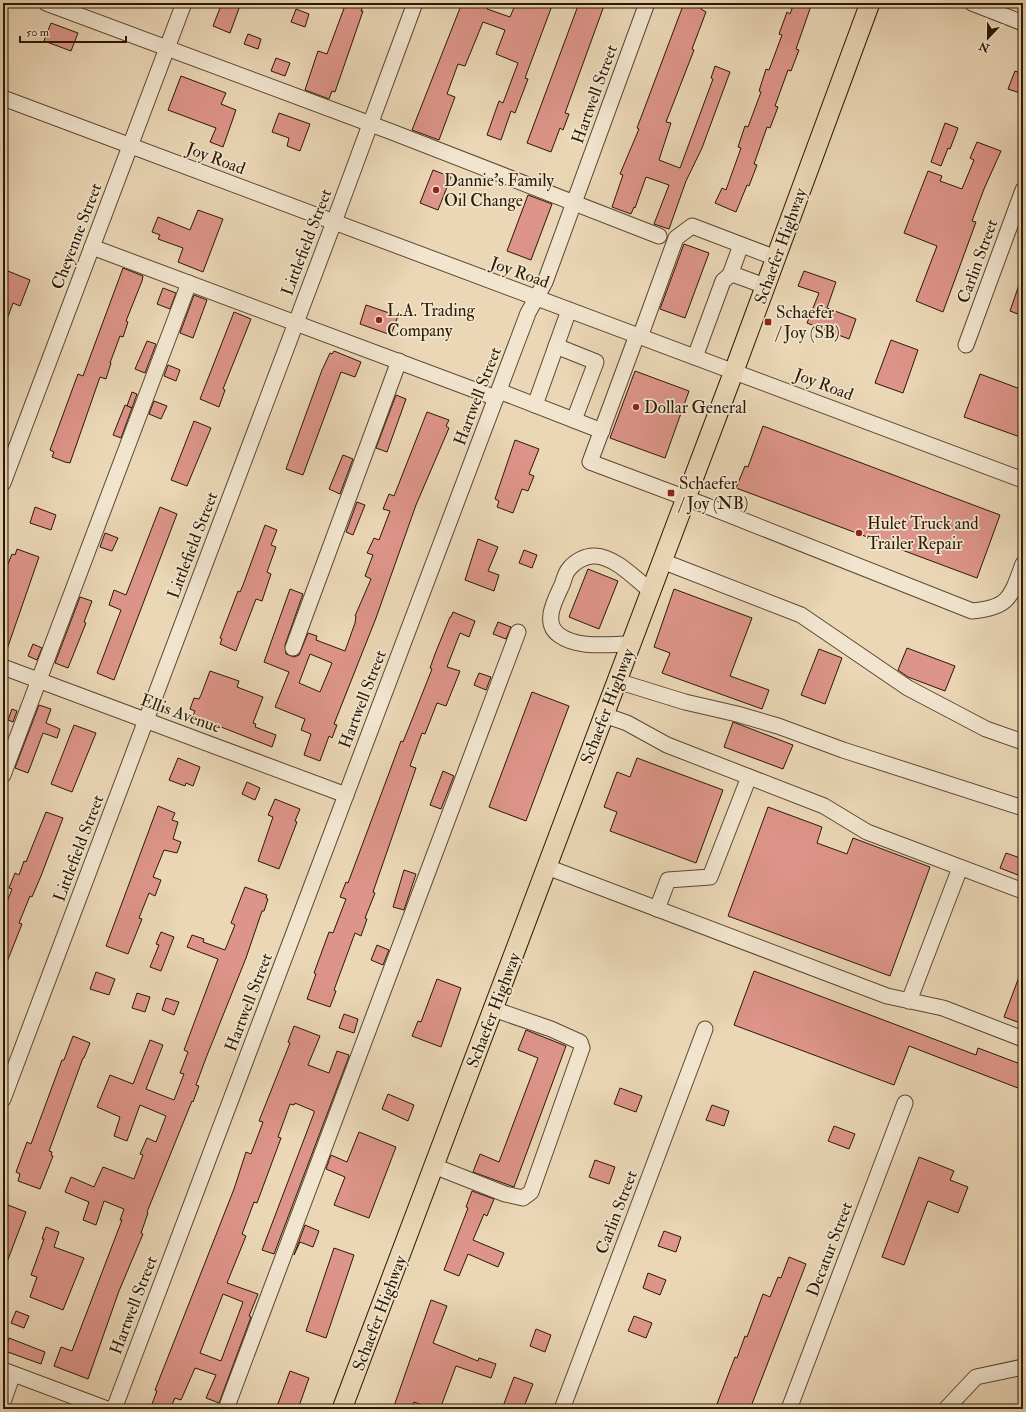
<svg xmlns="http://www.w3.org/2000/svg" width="1026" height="1412" font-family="'IM FELL Double Pica',serif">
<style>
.building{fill:#dd948a;stroke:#2a1902;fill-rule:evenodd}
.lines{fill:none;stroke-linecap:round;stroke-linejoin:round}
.minor-casing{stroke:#5a482f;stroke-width:17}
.major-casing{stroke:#2a1902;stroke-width:21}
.minor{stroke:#f2e5d0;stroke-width:15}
.major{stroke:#ebd7b6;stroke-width:19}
.poi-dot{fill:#8f2418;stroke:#f2e5d0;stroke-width:1.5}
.labels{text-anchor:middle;stroke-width:3.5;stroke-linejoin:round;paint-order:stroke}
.street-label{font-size:17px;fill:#2a1902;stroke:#f2e5d0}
.poi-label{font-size:17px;fill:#2a1902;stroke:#f2e5d0;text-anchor:start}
</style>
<rect width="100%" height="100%" fill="#ebd7b6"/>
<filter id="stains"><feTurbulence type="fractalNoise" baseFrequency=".005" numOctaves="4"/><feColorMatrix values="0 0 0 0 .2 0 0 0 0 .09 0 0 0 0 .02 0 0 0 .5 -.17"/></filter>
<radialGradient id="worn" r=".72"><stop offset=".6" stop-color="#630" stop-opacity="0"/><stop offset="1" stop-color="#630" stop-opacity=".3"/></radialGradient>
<g class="building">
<path d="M222,3h19l-11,30 -17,-7z"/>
<path d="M346,3h18l-3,8h2l-28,81 -3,-1 -3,8 -24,-9 13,-39 9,3z"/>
<path d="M462,3h27l-2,6 23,8 6,-14h37l-28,75 3,1 -5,13 -8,21 -4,-2 -10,29 -14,-5 12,-34 4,2 15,-40 -22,-9 9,-24 -22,-8 -18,44 -7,-2 -11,30 8,3 -16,43 -27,-10z"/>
<path d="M579,3h26l-40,110 4,1 -6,16 -3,-2 -9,24 -24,-9z"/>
<path d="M684,3h19l-2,6 5,3 -14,37 2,1 -28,72 5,1 -12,37 21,8 33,-89 -2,-1 4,-12 15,6 -28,76 -16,33 -17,48 -15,-5 15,-39 -23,-8 -11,31 -1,-1 -3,7 -19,-7 11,-32 -3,-1 19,-45 -2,-1z"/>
<path d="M794,3h18l-16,46 3,1 -8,21 -3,-1 -13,36 3,1 -8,21 -3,-1 -13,37 3,1 -8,21 -2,-1 -11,27 -21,-9 7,-15 4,2 15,-42 -3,-1 7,-21 3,1 13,-35 -2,-1 7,-22 3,1 13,-35 -3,-1 8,-22 3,2z"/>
<path d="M296,9l13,5 -4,13 -14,-5z"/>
<path d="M51,23l27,10 -7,18 -27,-10z"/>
<path d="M248,34l13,5 -3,10 -14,-5z"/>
<path d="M276,58l14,5 -5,13 -14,-5z"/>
<path d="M1015,71l8,3v20l-15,-5z"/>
<path d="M181,76l45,17 -5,11 15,6 -13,37 -13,-5 6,-14 -48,-18z"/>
<path d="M279,113l31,11 -10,27 -13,-5 2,-8 -17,-6z"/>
<path d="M945,123l13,5 -8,21 -2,-1 -7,18 -10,-4z"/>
<path d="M977,142l24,9 -17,38 -12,32 4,1 -33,90 -27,-11 21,-55 -33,-13 24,-62 14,5 -2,5 22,8 12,-29 -4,-2z"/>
<path d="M433,170l18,7 -13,33 -18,-7z"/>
<path d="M528,195l24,9 -21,56 -24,-9z"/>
<path d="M198,210l25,9 -20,53 -25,-10 5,-14 -25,-9 2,-4 -8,-3 6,-15 32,13z"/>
<path d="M684,244l25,9 -24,65 -25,-9z"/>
<path d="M123,268l20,8 -1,5 -16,40 2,1 -5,15 -3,-1 -10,27h1l-5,16 -6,-2 -30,86 -5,-1 -13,-5 2,-5 -4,-2 28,-76 5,2z"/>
<path d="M3,269l27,11 -10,26 -7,-3 -9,24z"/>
<path d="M804,271l32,11 -9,26 29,11 -7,20 -42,-16 12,-30 -21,-7z"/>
<path d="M1021,279h2v37l-13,-5z"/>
<path d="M163,288l13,5 -6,16 -13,-5z"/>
<path d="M194,295l13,5 -14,38 -13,-5z"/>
<path d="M366,305l32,11 -7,19 -31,-11z"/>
<path d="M234,312l17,7 -28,70 2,1 -6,17 -19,-8z"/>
<path d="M891,340l27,10 -15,43 -28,-10z"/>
<path d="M147,341l9,3 -11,29 -10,-4z"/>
<path d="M334,351l27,11 -6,15 -14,-5 -38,103 -17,-6 36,-99 8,-17 2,1z"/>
<path d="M168,365l12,5 -4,11 -12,-5z"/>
<path d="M635,371l54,20 -24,67 -55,-20z"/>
<path d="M980,374l43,16v48l-59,-21z"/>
<path d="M132,392l5,2 -5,14 -5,-2z"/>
<path d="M396,395l10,4 -19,53 -11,-4z"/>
<path d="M154,401l13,5 -6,13 -12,-5z"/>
<path d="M125,405l7,3 -11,30 -8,-3z"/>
<path d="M427,412l22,8 -3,6 3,2 -33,77 -40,113 -42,106 3,1 -5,13 -3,-2 -9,25 -16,-6 7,-21 -10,-4 4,-11 -30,-12 14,-35 -25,-10 26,-73 13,5 -18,51 1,9 8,3 5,-2 9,-22 9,3 -1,4 29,11 10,-28 1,-7h-1l16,-37 -6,-3 8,-21 -6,-2 7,-15 5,2 11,-29 -7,-2 6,-15 5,2zM310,654l22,9 -12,29 -21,-9z"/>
<path d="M194,421l17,7 -24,58 -16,-6z"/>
<path d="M763,426l237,89 -23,63 -241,-90 9,-22 3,1z"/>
<path d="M515,440l24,9 -10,25 5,2 -6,15 -6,-2 -9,24 -16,-6 2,-6 -4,-2z"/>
<path d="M343,455l10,4 -13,35 -11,-5z"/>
<path d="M357,502l8,3 -12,30 -7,-3z"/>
<path d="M35,507l21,8 -5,15 -21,-7z"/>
<path d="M160,507l17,7 -63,166 -17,-7 24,-63 -12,-5 5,-15 12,5z"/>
<path d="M265,525l12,5 -6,15 5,2 -9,25 4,2 -9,27 -6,-2 -20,52 -16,-7 2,-5 -2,-1 18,-47 2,1 3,-7z"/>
<path d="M105,533l13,5 -6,13 -12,-4z"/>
<path d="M478,539l20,8 -10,24 11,4 -5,16 -29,-11z"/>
<path d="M17,549l22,8 -34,98h-2v-79l9,-22 3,1z"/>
<path d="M524,550l13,5 -5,13 -13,-5z"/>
<path d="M588,569l30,12 -19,48 -30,-12z"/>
<path d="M674,589l78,29 -22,58 39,14 -7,19 -100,-36 8,-20 -16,-6z"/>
<path d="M80,597l12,4 -8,21 2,1 -18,45 -13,-5z"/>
<path d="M453,612l22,9 -6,16 -9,-4 -13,34 13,4 -14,35 -9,-3 -12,31 -3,-1 -12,33 6,2 -43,124 2,1 -10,25 2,1 -6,17 -6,-3 -21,57 2,1 -6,16 -23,-8 9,-25 -2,-1 15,-41 4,1 13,-34 -6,-2 6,-15 2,1 53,-142 2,1 12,-30 17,-43 -2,-1 5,-14 15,-37h1z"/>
<path d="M498,622l13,5 -5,12 -13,-5z"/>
<path d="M33,644l9,4 -5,12 -9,-4z"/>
<path d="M907,648l48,18 -10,25 -37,-14 -10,-7z"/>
<path d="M819,649l23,9 -17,46 -24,-9z"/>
<path d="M210,671l29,10 -2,6 26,10 -10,26 3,1 -1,3 21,8 -4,12 -79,-31 2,-5 -5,-2 4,-11 5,1 2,-4z"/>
<path d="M479,673l12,4 -5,13 -12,-5z"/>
<path d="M532,692l37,14 -43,115 -37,-14z"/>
<path d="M39,705l12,4 -5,14 14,6 -3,9 -14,-5 -15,40 -13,-5z"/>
<path d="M12,709l5,2 -4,11 -5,-2z"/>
<path d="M733,722l60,23 -10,24 -59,-22z"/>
<path d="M74,725l22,8 -24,59 -21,-8z"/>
<path d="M178,758l22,9 -7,19 -7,-3 -1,3 -16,-6z"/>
<path d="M637,758l86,32 -27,73 -86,-32 7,-19 -13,-5 13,-35 13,5z"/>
<path d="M443,771l11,5 -13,33 -11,-4z"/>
<path d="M247,782l13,6 -5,12 -13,-6z"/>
<path d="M275,799l25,10 -5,12 2,1 -18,47 -21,-8 15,-44 -5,-2z"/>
<path d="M158,806l17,7 -3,7 6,2 -5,17 8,3 -4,11 -13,-3 -11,27 8,3 -6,16 -6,-3 -10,25 3,1 -14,35 -22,-8z"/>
<path d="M768,807l54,20 -5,16 30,11 6,-16 77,29 -40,109 -162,-60z"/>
<path d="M46,812l17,6 -22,58 -9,21 -2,-1 -11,27 3,1 -19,48v-60l9,-23 -3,-1 6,-15 4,2 5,-14 2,1z"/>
<path d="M1006,853l17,6v18l-23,-9z"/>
<path d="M404,870l12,4 -12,36 -11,-3z"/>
<path d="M245,887l22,8 -1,3 2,1 -4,12h-2l-16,47 -40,100 -10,27 3,1 -6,16 -1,-1 -45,111 1,1 -7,20 2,1 -24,57 -31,88 -34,-13 7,-19 11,4 50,-131h-2l4,-11 -20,-8 -8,24 -13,-5 6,-18 -24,-10 6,-15 23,10 9,-20 31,12 9,-24 -3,-1 7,-16 9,4 10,-26 -26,-11 -13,36 -13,-5 6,-19 -23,-10 13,-32 23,9 17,-44 13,5 -17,44 28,11 10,-26 -4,-1 8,-21 -4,-2 34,-91 -31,-12 5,-12 12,4 -1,3 22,8 10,-25 -4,-2z"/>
<path d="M161,932l13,5 -13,34 -11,-4 9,-22 -3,-1z"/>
<path d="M377,945l12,5 -6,15 -12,-5z"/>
<path d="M1022,969h1v55l-19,-7z"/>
<path d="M754,971l222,84 2,-7 45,17v25l-114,-44 -15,39 -160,-60z"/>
<path d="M96,972l19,7 -6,16 -19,-6z"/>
<path d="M437,979l24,9 -20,59 -29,-11 6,-15 3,1z"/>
<path d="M137,993l13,4 -5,15 -13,-4z"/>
<path d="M166,998l13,4 -5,13 -12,-5z"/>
<path d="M344,1014l14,5 -4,14 -15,-5z"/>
<path d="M294,1026l26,10 -12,29 21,8 8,-22 12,4 -1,4 -74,195 -12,-4 52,-137v-2l-19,-8 -1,2 -4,-1 -12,33 3,1 -24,65 -3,-1 -12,32 4,2 -19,47 31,11 -9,22 2,1 -32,86 -13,-5 10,-23 -21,-7 -14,32 -6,-2 -5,11h-20l7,-18 -2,-1 79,-201 12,-37 5,2 12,-32 -4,-1 31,-78 -2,-1zM223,1294l20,8 -22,59 -21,-8z"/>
<path d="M526,1030l40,16 -52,141 -41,-15 7,-18 19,8 39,-104 -20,-8z"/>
<path d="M73,1036l17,7 -6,15h-1l-34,93 3,1 -1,3 2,1 -13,33 -22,-8 2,-7 -4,-2 11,-30 4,2 31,-84h2z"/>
<path d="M620,1088l22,8 -6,16 -22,-8z"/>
<path d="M388,1094l26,11 -6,16 -26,-12z"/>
<path d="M712,1105l17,6 -5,15 -18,-6z"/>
<path d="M834,1126l21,8 -6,15 -21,-8z"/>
<path d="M359,1132l37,15 -27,71 -35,-13 11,-28 -19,-8 5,-14 16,7z"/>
<path d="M919,1157l35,14 -4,9 18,7 -10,26 -30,-12 -24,64 -22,-8z"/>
<path d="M595,1160l20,7 -6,17 -20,-7z"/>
<path d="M472,1191l22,8 -7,17 -3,-2 -11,26 31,13 -6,14 -30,-13 -9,22 -15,-6 24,-62 -2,-1z"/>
<path d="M8,1205l18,7 -22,58 -1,-48z"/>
<path d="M305,1225l14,6 -6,16 -13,-5 -6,13z"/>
<path d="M46,1227l13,5 -5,15 30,11 -21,52 -33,-13 7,-20 -6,-2 13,-36h-2z"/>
<path d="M664,1231l17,6 -5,15 -18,-6z"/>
<path d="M334,1248l20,7 -28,83 -20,-7z"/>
<path d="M789,1257l17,7 -56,145h-35l20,-52 2,1 8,-22 2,1 16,-43 7,3 8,-20 3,1z"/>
<path d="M648,1273l18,7 -6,15 -17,-7z"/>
<path d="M431,1300l16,6 -14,37 45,18 1,-3 17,6 -5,14 -35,-12 -16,43h-6l-20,-7 -3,7h-18z"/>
<path d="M16,1311l13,5 -5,12 -13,-5z"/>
<path d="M634,1316l18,7 -6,15 -18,-7z"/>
<path d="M536,1329l15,6 -6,17 -15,-6z"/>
<path d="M9,1338l36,14 -4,12 -36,-13z"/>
<path d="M290,1371l19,7 -11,31h-22z"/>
<path d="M514,1377l19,7 -10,25h-21z"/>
</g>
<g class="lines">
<defs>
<g id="minor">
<path d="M46,3l346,129 267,104"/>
<path d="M972,3l51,20"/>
<path d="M3,98l1020,382"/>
<path d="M92,247l404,151"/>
<path d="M730,275l11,-30"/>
<path d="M637,335l-47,127 112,42 270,107c38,-3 39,-15 51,-47"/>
<path d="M640,337l36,-99 16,-12 84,32"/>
<path d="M966,345l57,-155"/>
<path d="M556,346l40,16 -22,58"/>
<path d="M695,357l28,-76 7,-6h5l30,11"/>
<path d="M499,391l103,40"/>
<path d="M535,405l34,-95"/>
<path d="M3,483l181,-480"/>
<path d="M662,561l139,54 107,73 78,41 37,13"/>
<path d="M630,644c-22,0 -52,5 -71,-9 -17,-12 -4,-35 3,-50 2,-5 3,-12 7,-16 5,-7 17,-14 26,-13 21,1 40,23 56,35"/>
<path d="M293,648l106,-287"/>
<path d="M3,667l343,128"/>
<path d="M617,681l68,21 52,12 41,12 65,24 180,58"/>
<path d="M604,715l23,8 40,22 157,61 43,26 156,59"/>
<path d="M3,775l186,-492"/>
<path d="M547,867l340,129 56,12 80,31"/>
<path d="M657,909l11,-29 42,-3 39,-100"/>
<path d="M909,1001l51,-133"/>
<path d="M3,1099l331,-877 81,-219"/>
<path d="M434,1166l71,28 18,4 8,-6 51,-144 -2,-6 -29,-13 -58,-20"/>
<path d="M3,1370l104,39"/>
<path d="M3,1402l10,-28"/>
<path d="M114,1409l414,-1096 17,-31 102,-279"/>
<path d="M226,1409l292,-777"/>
<path d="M562,1409l143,-380"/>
<path d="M789,1409l116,-306"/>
<path d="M946,1409l30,-32 47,-10"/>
</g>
<path id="major" d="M342,1409l392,-1038 136,-368"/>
</defs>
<use href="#minor" class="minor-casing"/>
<use href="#major" class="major-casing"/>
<use href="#minor" class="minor"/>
<use href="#major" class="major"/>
</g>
<g class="poi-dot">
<circle cx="436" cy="190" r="4"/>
<circle cx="379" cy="320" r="4"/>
<rect x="764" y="318" width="8" height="8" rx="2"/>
<circle cx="636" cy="407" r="4"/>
<rect x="667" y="489" width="8" height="8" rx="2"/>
<circle cx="859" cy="533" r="4"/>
</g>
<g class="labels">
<g class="street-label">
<text transform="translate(594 94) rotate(-70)" y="6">Hartwell Street</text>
<text transform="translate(216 158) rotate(21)" y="6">Joy Road</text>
<text transform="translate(76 236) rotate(-69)" y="6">Cheyenne Street</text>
<text transform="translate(306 242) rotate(-69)" y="6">Littlefield Street</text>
<text transform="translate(780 246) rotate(-70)" y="6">Schaefer Highway</text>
<text transform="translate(977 261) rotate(-70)" y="6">Carlin Street</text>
<text transform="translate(520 272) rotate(20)" y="6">Joy Road</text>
<text transform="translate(824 384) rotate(21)" y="6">Joy Road</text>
<text transform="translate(477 396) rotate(-69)" y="6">Hartwell Street</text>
<text transform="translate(192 545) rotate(-69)" y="6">Littlefield Street</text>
<text transform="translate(362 699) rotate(-69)" y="6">Hartwell Street</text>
<text transform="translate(607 706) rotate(-69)" y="6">Schaefer Highway</text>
<text transform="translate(181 713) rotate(20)" y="6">Ellis Avenue</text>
<text transform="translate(78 848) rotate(-69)" y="6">Littlefield Street</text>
<text transform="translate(248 1002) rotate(-69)" y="6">Hartwell Street</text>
<text transform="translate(493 1010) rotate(-69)" y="6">Schaefer Highway</text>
<text transform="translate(616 1212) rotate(-69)" y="6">Carlin Street</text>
<text transform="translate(829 1249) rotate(-69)" y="6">Decatur Street</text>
<text transform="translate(133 1305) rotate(-69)" y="6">Hartwell Street</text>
<text transform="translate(379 1313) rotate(-69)" y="6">Schaefer Highway</text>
</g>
<g class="poi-label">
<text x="444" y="186">Dannie's Family<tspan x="444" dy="20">Oil Change</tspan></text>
<text x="387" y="316">L.A. Trading<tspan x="387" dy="20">Company</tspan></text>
<text x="776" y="318">Schaefer<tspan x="776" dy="20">/ Joy (SB)</tspan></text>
<text x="644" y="413">Dollar General</text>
<text x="679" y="489">Schaefer<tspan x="679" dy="20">/ Joy (NB)</tspan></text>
<text x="867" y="529">Hulet Truck and<tspan x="867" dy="20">Trailer Repair</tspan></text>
</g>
</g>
<rect width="1026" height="1412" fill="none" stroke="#ebd7b6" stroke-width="16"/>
<rect x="4" y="4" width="1018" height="1404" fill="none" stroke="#2a1902" stroke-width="2"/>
<rect x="8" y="8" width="1010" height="1396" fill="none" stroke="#2a1902"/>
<g transform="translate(988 38) rotate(202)" stroke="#f2e5d0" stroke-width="3" paint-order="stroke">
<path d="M0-3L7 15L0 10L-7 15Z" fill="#2a1902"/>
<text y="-6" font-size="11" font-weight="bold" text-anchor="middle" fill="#2a1902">N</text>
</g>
<path d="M20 36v6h106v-6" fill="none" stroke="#2a1902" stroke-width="2"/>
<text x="26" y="36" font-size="12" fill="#2a1902" stroke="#f2e5d0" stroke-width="3" paint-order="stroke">50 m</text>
<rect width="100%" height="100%" filter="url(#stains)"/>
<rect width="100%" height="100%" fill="url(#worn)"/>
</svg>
